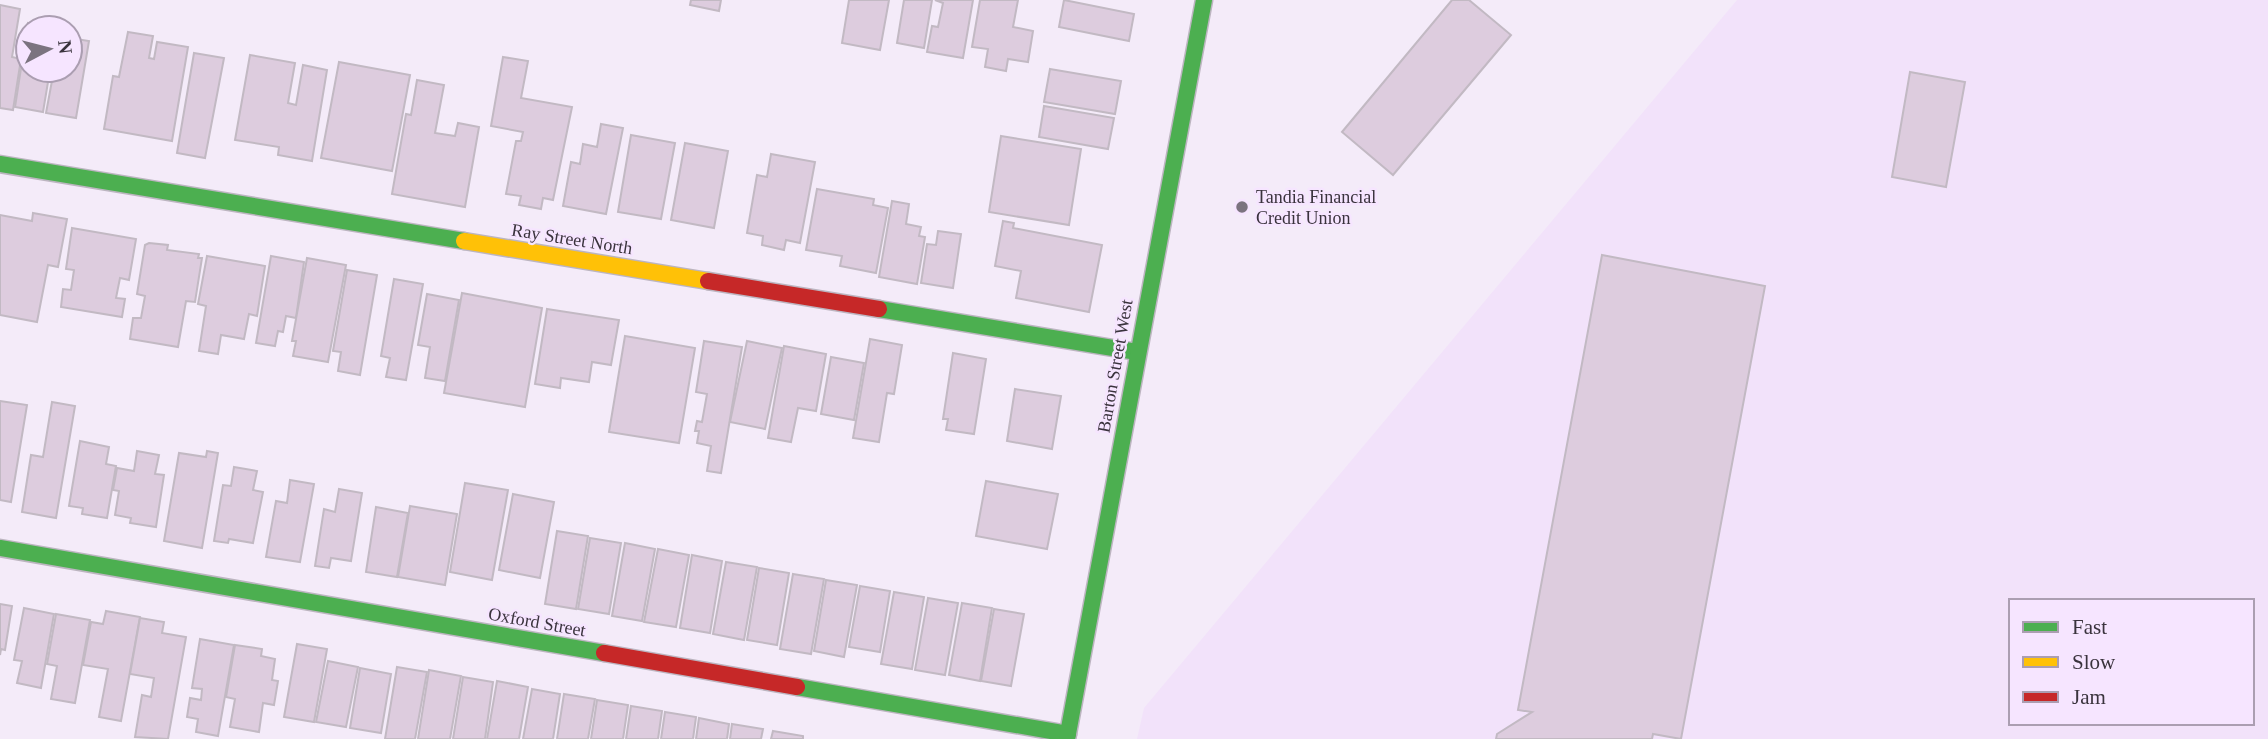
<svg xmlns="http://www.w3.org/2000/svg" width="2268" height="739" font-family="Georgia,serif">
<style>
.built{fill:#f2e2fa;fill-rule:evenodd}
.building{fill:#ddccde;stroke:#c2b9c3;stroke-width:2}
.lines{fill:none;stroke-linecap:round;stroke-linejoin:round}
.fast-casing{stroke:#bcb5c0;stroke-width:19}
.slow-casing{stroke:#bcb5c0;stroke-width:19}
.jam-casing{stroke:#bcb5c0;stroke-width:19}
.fast{stroke:#4caf50;stroke-width:16}
.slow{stroke:#ffc107;stroke-width:16}
.jam{stroke:#c62828;stroke-width:16}
.poi-dot{fill:#7b737f;stroke:#f6e5ff;stroke-width:2.5}
.labels{text-anchor:middle;stroke-width:5;stroke-linejoin:round;paint-order:stroke}
.poi-label{font-size:18px;fill:#3a333d;stroke:#f6e5ff;text-anchor:start}
.street-label{font-size:18px;fill:#3a333d;stroke:#f6e5ff}
</style>
<rect width="100%" height="100%" fill="#f4ebf9"/>
<path class="built" d="M1737,0h531v739h-1131l7,-31zM2011,601h241v122h-241z"/>
<g class="building">
<path d="M691,0h30l-2,11 -29,-6z"/>
<path d="M849,0h40l-9,50 -38,-7z"/>
<path d="M904,0h28l-8,48 -27,-5z"/>
<path d="M935,0h38l-10,58 -36,-6 5,-26 6,1 5,-24z"/>
<path d="M980,0h38l-5,27 20,4 -5,31 -20,-3 -2,12 -21,-4 3,-18 -16,-2z"/>
<path d="M1064,0l70,14 -5,27 -70,-14z"/>
<path d="M1452,0h17l42,35 -118,140 -51,-43z"/>
<path d="M0,5l20,4 -8,48 9,2 -8,51 -13,-2z"/>
<path d="M28,23l27,5h-27v42h22l-7,42 -28,-5z"/>
<path d="M128,32l25,4 -4,22 5,1 3,-17 31,5 -16,94 -68,-12 9,-53 6,1z"/>
<path d="M70,38l19,3 -13,77 -30,-5 8,-43h16z"/>
<path d="M194,53l30,5 -19,100 -28,-5z"/>
<path d="M250,55l45,8 -7,40 8,2 7,-40 24,5 -15,91 -34,-6 1,-8 -44,-7z"/>
<path d="M503,57l25,4 -7,37 51,9 -19,93 -10,-2 -2,11 -22,-4 2,-9 -15,-2 10,-53h5l2,-9 -32,-6z"/>
<path d="M339,62l71,13 -18,96 -71,-13z"/>
<path d="M1050,69l71,12 -6,33 -71,-12z"/>
<path d="M1910,72l55,10 -19,105 -54,-10z"/>
<path d="M417,80l27,5 -9,48 20,3 3,-13 21,4 -14,80 -73,-13 14,-80 5,1z"/>
<path d="M1044,106l70,12 -6,31 -69,-12z"/>
<path d="M601,124l22,4 -17,86 -43,-8 8,-44 9,2 3,-20 14,3z"/>
<path d="M631,135l44,8 -14,76 -43,-7z"/>
<path d="M1001,136l80,13 -12,76 -80,-13z"/>
<path d="M685,143l43,8 -14,77 -43,-8z"/>
<path d="M771,154l44,8 -15,81 -14,-3 -2,10 -22,-5 1,-9 -16,-3 10,-58 10,2z"/>
<path d="M817,189l57,10 -1,6 15,3 -12,65 -36,-7 2,-10 -36,-6z"/>
<path d="M892,201l17,3 -3,20 15,3 -2,9 6,1 -8,47 -38,-7z"/>
<path d="M33,213l34,6 -9,48 -10,-2 -11,57 -37,-7v-100l32,6z"/>
<path d="M1003,221l11,2 -1,5 89,17 -13,67 -73,-14 5,-27 -26,-5z"/>
<path d="M72,228l64,11 -7,41 -9,-2 -4,20 9,1 -3,18 -61,-10 2,-18 8,1 3,-20 -8,-1z"/>
<path d="M938,231l23,3 -8,54 -32,-5 6,-39 9,1z"/>
<path d="M149,243l19,2 -1,5 32,4 -1,4h4l-7,44 -9,-1 -8,46 -48,-8 3,-21h8l4,-22 -8,-2 8,-49z"/>
<path d="M1602,255l163,31 -84,453 -28,-5 -1,5h-156l1,-5 35,-22 -14,-2z"/>
<path d="M207,256l58,10 -8,50 -8,-2 -5,25 -23,-4 -3,19 -19,-3 7,-45 -8,-2z"/>
<path d="M271,256l33,6 -8,56 -10,-2 -3,16 -5,-1 -3,15 -19,-3z"/>
<path d="M307,258l39,7 -18,97 -35,-6 3,-15h-4z"/>
<path d="M347,270l30,5 -17,100 -22,-4 3,-19 -8,-1z"/>
<path d="M394,279l29,5 -17,96 -20,-3 4,-19 -9,-2z"/>
<path d="M462,293l80,15 -17,99 -81,-14z"/>
<path d="M427,294l32,6 -14,81 -20,-3 5,-31 -12,-2z"/>
<path d="M547,309l72,11 -8,45 -19,-3 -3,20 -28,-4 -1,10 -25,-4z"/>
<path d="M625,336l70,12 -16,95 -70,-11z"/>
<path d="M870,339l32,6 -8,49 -7,-1 -8,49 -26,-4z"/>
<path d="M704,341l38,6 -21,126 -14,-2 4,-25 -14,-3 2,-12h-4l2,-10 5,1 5,-28 -11,-2z"/>
<path d="M747,341l35,7 -17,81 -35,-7z"/>
<path d="M784,346l42,8 -10,57 -18,-3 -7,34 -23,-4z"/>
<path d="M953,353l33,6 -12,75 -28,-4 2,-11h-5z"/>
<path d="M831,357l33,6 -10,57 -33,-6z"/>
<path d="M1015,389l46,7 -9,53 -45,-8z"/>
<path d="M0,401l27,4 -16,97 -11,-2z"/>
<path d="M52,402l23,4 -19,112 -34,-6 9,-57 12,2z"/>
<path d="M80,441l29,6 -3,17 10,2 -9,52 -25,-4 1,-6 -14,-2z"/>
<path d="M137,451l22,4 -4,19 9,1 -8,52 -26,-4 1,-5 -16,-3 4,-24 -6,-1 4,-22 17,3z"/>
<path d="M207,451l11,2 -16,95 -38,-7 15,-88 27,4z"/>
<path d="M234,467l23,4 -4,19 10,2 -10,51 -24,-4 -1,4 -14,-2 9,-56 8,1z"/>
<path d="M290,480l24,4 -14,78 -34,-5 10,-56 11,2z"/>
<path d="M986,481l72,13 -11,55 -71,-13z"/>
<path d="M465,483l43,7 -16,90 -42,-8z"/>
<path d="M339,489l23,4 -11,68 -20,-3 -2,10 -14,-2 9,-57 11,3z"/>
<path d="M513,494l41,8 -14,76 -41,-8z"/>
<path d="M410,506l47,8 -12,71 -47,-8z"/>
<path d="M376,507l32,6 -11,64 -31,-5z"/>
<path d="M557,531l31,5 -12,73 -31,-5z"/>
<path d="M590,538l31,5 -12,71 -31,-5z"/>
<path d="M625,543l30,6 -13,72 -30,-5z"/>
<path d="M658,549l31,6 -13,72 -32,-5z"/>
<path d="M692,555l30,6 -12,72 -30,-5z"/>
<path d="M726,562l31,5 -13,73 -31,-6z"/>
<path d="M759,568l30,5 -12,72 -30,-5z"/>
<path d="M793,574l31,5 -13,75 -31,-5z"/>
<path d="M826,580l31,5 -13,72 -30,-6z"/>
<path d="M860,586l30,5 -10,61 -31,-5z"/>
<path d="M894,592l30,5 -12,72 -31,-5z"/>
<path d="M928,598l30,5 -13,72 -30,-5z"/>
<path d="M962,603l30,5 -12,73 -31,-6z"/>
<path d="M0,604l12,2 -7,44 -4,-1 -1,6z"/>
<path d="M24,608l30,6 -13,74 -24,-5 5,-22 -8,-1z"/>
<path d="M994,609l30,5 -13,72 -30,-5z"/>
<path d="M106,611l34,6 -19,104 -22,-4 9,-48 -25,-4 8,-43 12,2z"/>
<path d="M56,614l34,6 -15,83 -24,-4 6,-33 -10,-2z"/>
<path d="M140,618l24,4 -2,11 24,4 -18,102 -33,-2 7,-42 9,2 3,-19 -24,-4z"/>
<path d="M200,639l34,6 -16,91 -22,-4 2,-13 -11,-2 3,-19 11,2 1,-11 -10,-1z"/>
<path d="M297,644l30,5 -13,73 -30,-5z"/>
<path d="M235,645l27,4 -1,7 14,3 -3,21 6,1 -4,24 -11,-2 -4,29 -29,-5 5,-28 -9,-2z"/>
<path d="M328,661l30,6 -12,60 -30,-5z"/>
<path d="M397,667l30,5 -12,67h-30z"/>
<path d="M360,668l31,6 -10,59 -31,-5z"/>
<path d="M429,670l32,6 -11,63h-32z"/>
<path d="M463,677l30,5 -8,57h-32z"/>
<path d="M497,681l31,6 -9,52h-32z"/>
<path d="M532,689l28,5 -7,45h-30z"/>
<path d="M564,694l31,5 -7,40h-31z"/>
<path d="M597,700l31,5 -5,34h-32z"/>
<path d="M631,706l31,5 -4,28h-32z"/>
<path d="M665,712l31,5 -3,22h-32z"/>
<path d="M699,718l30,6 -2,15h-31z"/>
<path d="M732,724l31,5 -2,10h-31z"/>
<path d="M773,731l30,5v3h-32z"/>
</g>
<g class="lines">
<defs>
<g id="fast">
<path d="M0,164l464,77"/>
<path d="M879,309l258,43"/>
<path d="M0,548l604,105"/>
<path d="M797,687l271,47"/>
<path d="M1067,739l137,-739"/>
</g>
<path id="slow" d="M464,241l244,40"/>
<g id="jam">
<path d="M708,281l171,28"/>
<path d="M604,653l193,34"/>
</g>
</defs>
<use href="#fast" class="fast-casing"/>
<use href="#slow" class="slow-casing"/>
<use href="#jam" class="jam-casing"/>
<use href="#fast" class="fast"/>
<use href="#slow" class="slow"/>
<use href="#jam" class="jam"/>
</g>
<circle class="poi-dot" cx="1242" cy="207" r="7"/>
<g class="labels">
<g class="poi-label">
<text x="1256" y="203">Tandia Financial<tspan x="1256" dy="21">Credit Union</tspan></text>
</g>
<g class="street-label">
<text transform="translate(572 239) rotate(9)" y="6">Ray Street North</text>
<text transform="translate(1115 366) rotate(-80)" y="6">Barton Street West</text>
<text transform="translate(537 622) rotate(10)" y="6">Oxford Street</text>
</g>
</g>
<rect x="2009" y="599" width="245" height="126" fill="#f6e5ff" stroke="#ab9eb1" stroke-width="2"/>
<rect x="2023" y="622" width="35" height="10" fill="#4caf50" stroke="#ab9eb1" stroke-width="2"/>
<text x="2072" y="634" font-size="21" fill="#3a333d">Fast</text>
<rect x="2023" y="657" width="35" height="10" fill="#ffc107" stroke="#ab9eb1" stroke-width="2"/>
<text x="2072" y="669" font-size="21" fill="#3a333d">Slow</text>
<rect x="2023" y="692" width="35" height="10" fill="#c62828" stroke="#ab9eb1" stroke-width="2"/>
<text x="2072" y="704" font-size="21" fill="#3a333d">Jam</text>
<g transform="translate(49 49) rotate(83)"><circle r="33" fill="#f6e5ff" stroke="#ab9eb1" stroke-width="2"/>
<path d="M0-5L12 26L0 18L-12 26Z" fill="#7b737f"/>
<text y="-10" font-size="19" font-weight="bold" text-anchor="middle" fill="#3a333d">N</text>
</g>
</svg>
